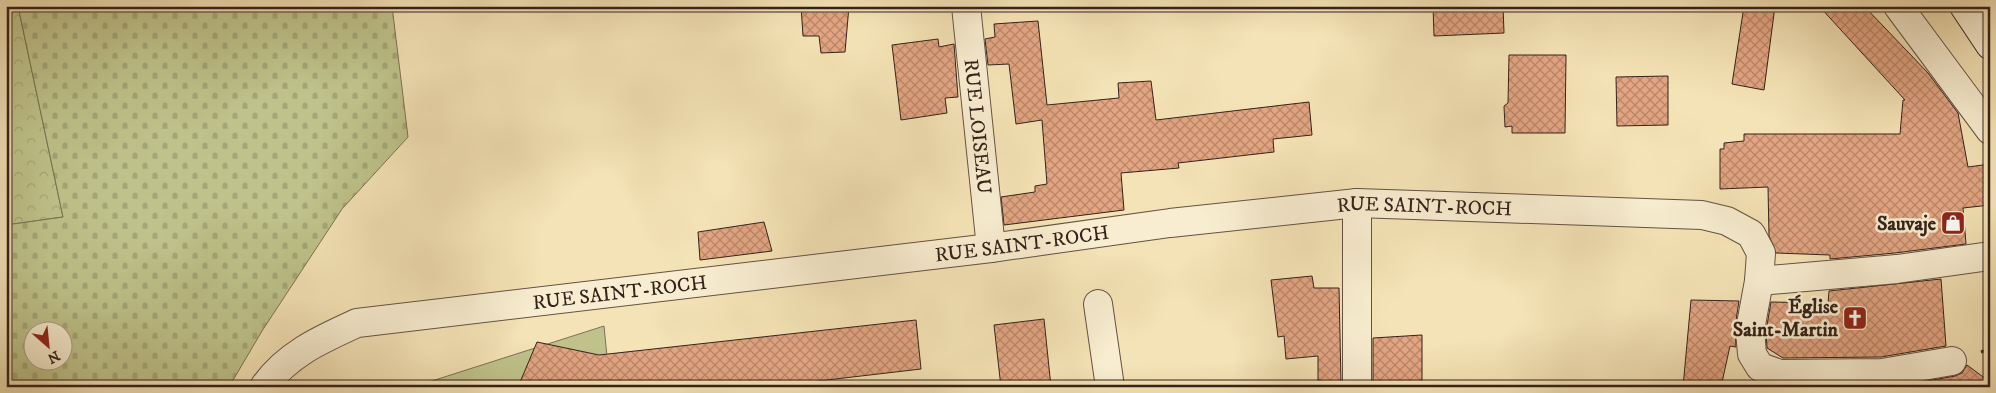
<svg xmlns="http://www.w3.org/2000/svg" width="1996" height="393" font-family="'IM FELL DW Pica',serif">
<style>
.forest{fill:url(#forest-crowns);stroke:#7a7253}
.cemetery{fill:url(#cemetery-stones);stroke:#7a7253;fill-rule:evenodd}
.garden{fill:#bfc38b;stroke:#7a7253}
.building{fill:url(#building-cross-hatch);stroke:#34221b}
.lines{fill:none;stroke-linecap:round;stroke-linejoin:round}
.minor-casing{stroke:#645242;stroke-width:30}
.secondary-casing{stroke:#34221b;stroke-width:30}
.path{stroke:#34221b;stroke-width:3;stroke-dasharray:4 2.5;stroke-linecap:butt}
.minor{stroke:#f8edd0;stroke-width:28}
.secondary{stroke:#f8edd0;stroke-width:28}
.labels{text-anchor:middle;stroke-width:5;stroke-linejoin:round;paint-order:stroke}
.street-label{font-size:20px;fill:#34221b;stroke:#f8edd0}
.poi-label{font-size:20px;font-weight:bold;fill:#34221b;stroke:#f8edd0;text-anchor:end}
</style>
<defs>
<pattern id="forest-crowns" width="20" height="18" patternUnits="userSpaceOnUse" patternTransform="scale(1.25)"><rect width="20" height="18" fill="#bfc38b"/><path d="M2 6a3 3 0 1 1 6 0M12 15a3 3 0 1 1 6 0" fill="none" stroke="#a5a777"/></pattern>
<pattern id="cemetery-stones" width="16" height="16" patternUnits="userSpaceOnUse" patternTransform="scale(1.25)"><rect width="16" height="16" fill="#bfc38b"/><path d="M2 7V4a2 2 0 0 1 4 0v3zM10 15v-3a2 2 0 0 1 4 0v3z" fill="#a5a777"/></pattern>
<pattern id="building-cross-hatch" width="8" height="8" patternUnits="userSpaceOnUse" patternTransform="scale(1.25)"><rect width="8" height="8" fill="#e3a582"/><path d="M0 0l8 8M0 8l8-8" fill="none" stroke="#b9866a"/></pattern>
</defs>
<rect width="100%" height="100%" fill="#f4e3b6"/>
<filter id="stains"><feTurbulence type="fractalNoise" baseFrequency=".004" numOctaves="4"/><feColorMatrix values="0 0 0 0 .2 0 0 0 0 .09 0 0 0 0 .02 0 0 0 .5 -.17"/></filter>
<radialGradient id="worn" r=".72"><stop offset=".6" stop-color="#630" stop-opacity="0"/><stop offset="1" stop-color="#630" stop-opacity=".3"/></radialGradient>
<path class="forest" d="M6,6h12l45,211 -57,8z"/>
<path class="cemetery" d="M18,6h374l16,131 -66,72 -80,122 -33,56h-223v-162l57,-8zM32,330h30v30h-30z"/>
<path class="garden" d="M604,326l6,61h-197z"/>
<g class="building">
<path d="M801,6h48l-4,46 -24,1 -2,-17h-16z"/>
<path d="M1433,6h70l1,27 -70,3z"/>
<path d="M1744,6h31l-11,84 -32,-6z"/>
<path d="M1819,6h45l64,67 30,40 10,54 22,-3v41l-27,3 3,36 -71,9 -65,6v-4l-54,-2 -7,-17 -1,-49 -48,2v-40h4v-6l20,-2v-7h156l3,-34h2z"/>
<path d="M1038,21l9,84 72,-7 -1,-15 33,-2 5,39 153,-18 3,33 -39,4 1,13 -96,11 1,5 -58,5 3,37 -120,15 -3,-28 34,-5v-6l12,-2 -5,-64 -26,4 -7,-60 -21,1 -3,-26 10,-2 -1,-13z"/>
<path d="M938,39l1,8 15,-3 4,53 -13,1 2,15 -46,7 -9,-75z"/>
<path d="M1509,55h57l-1,78h-53v-7l-7,1 -1,-21 4,-3z"/>
<path d="M1668,76v49l-51,1 -1,-49z"/>
<path d="M764,222l8,29 -72,9 -2,-28z"/>
<path d="M1312,276l2,12h25l2,95 -23,-2v-25l-32,3 -2,-23 -6,1 -7,-57z"/>
<path d="M1941,279l5,67 -65,11 -98,1 -16,-10 -1,-17 5,-29 57,1 1,-12z"/>
<path d="M1691,300l48,1 -4,26 1,20 -6,-1 -9,41h-38z"/>
<path d="M1044,319l7,68h-50l-7,-62z"/>
<path d="M916,320l5,49 -154,18h-249l19,-45 62,13z"/>
<path d="M1422,335v52h-49v-49z"/>
<path d="M1967,365l23,17v5h-96l61,-11 7,-3z"/>
</g>
<g class="lines">
<defs>
<g id="minor">
<path id="s1" d="M966,6l25,242"/>
<path d="M1898,6l92,124"/>
<path d="M1357,203v184"/>
<path d="M1759,281l138,-12 93,-13"/>
<path d="M1098,304l12,83"/>
<path id="s2" d="M264,387c23,-33 58,-48 93,-64l634,-75 179,-25 187,-20 345,12 25,6 24,13 10,19 -2,28 -9,49 2,24 8,13 20,7 102,-1 70,-12"/>
</g>
<path id="secondary" d="M1964,6l26,39"/>
</defs>
<use href="#minor" class="minor-casing"/>
<use href="#secondary" class="secondary-casing"/>
<path class="path" d="M1981,352l9,-3"/>
<use href="#minor" class="minor"/>
<use href="#secondary" class="secondary"/>
</g>
<defs>
<symbol id="shop-square" viewBox="-11 -11 22 22"><rect x="-9" y="-9" width="18" height="18" rx="4" fill="#8f2418" stroke="#f8edd0"/><path d="M-5-2.5h2.3a2.7 3.5 0 0 1 5.4 0H5L5.5 6h-11ZM-1.5-2.5h3a1.5 2.3 0 0 0-3 0Z" fill="#fff"/></symbol>
<symbol id="church-square" viewBox="-11 -11 22 22"><rect x="-9" y="-9" width="18" height="18" rx="4" fill="#8f2418" stroke="#f8edd0"/><path d="M-1.2-6h2.4v3.5h3.3v2.4h-3.3V6h-2.4V-.1h-3.3v-2.4h3.3Z" fill="#fff"/></symbol>
</defs>
<g fill-rule="evenodd">
<use href="#shop-square" x="1939" y="209" width="28" height="28"/>
<use href="#church-square" x="1841" y="304" width="28" height="28"/>
</g>
<g class="labels">
<g class="street-label">
<text dy="7" stroke="none"><textPath href="#s1" startOffset="121">RUE LOISEAU</textPath></text>
<text dy="7" stroke="none"><textPath href="#s2" startOffset="1189">RUE SAINT-ROCH</textPath></text>
<text dy="7" stroke="none"><textPath href="#s2" startOffset="784">RUE SAINT-ROCH</textPath></text>
<text dy="7" stroke="none"><textPath href="#s2" startOffset="379">RUE SAINT-ROCH</textPath></text>
</g>
<g class="poi-label">
<text x="1936" y="230">Sauvaje</text>
<text x="1838" y="313">Église<tspan x="1838" dy="23">Saint-Martin</tspan></text>
</g>
</g>
<rect width="1996" height="393" fill="none" stroke="#f4e3b6" stroke-width="25"/>
<rect x="8" y="8" width="1981" height="378" fill="none" stroke="#34221b" stroke-width="2.5"/>
<rect x="12" y="12" width="1971" height="368" fill="none" stroke="#34221b"/>
<g transform="translate(48 346) rotate(153)"><circle r="24" fill="#f8edd0" stroke="#aa9c88"/>
<path d="M0-4L9 19L0 12L-9 19Z" fill="#8f2418"/>
<text y="-8" font-size="14" font-weight="bold" text-anchor="middle" fill="#34221b">N</text>
</g>
<rect width="100%" height="100%" filter="url(#stains)"/>
<rect width="100%" height="100%" fill="url(#worn)"/>
</svg>
